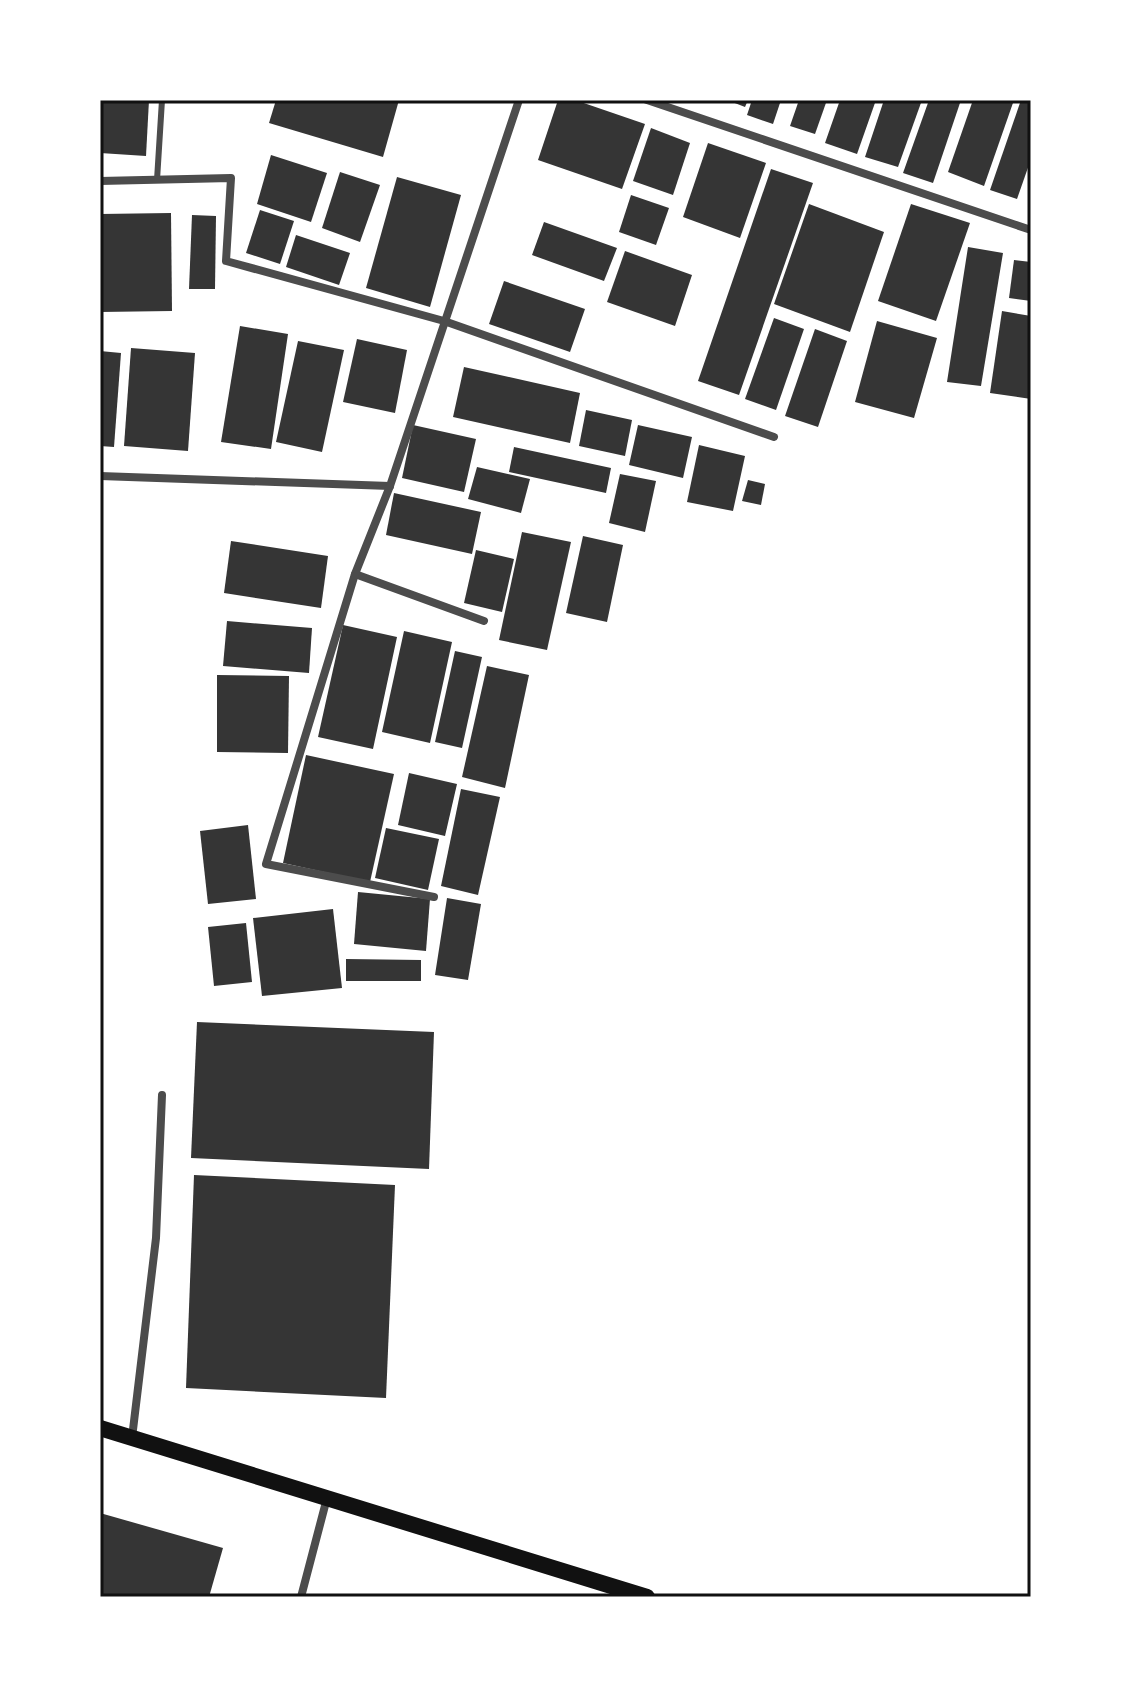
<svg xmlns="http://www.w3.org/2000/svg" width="1131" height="1697" font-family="Spectral,serif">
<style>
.building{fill:#353535}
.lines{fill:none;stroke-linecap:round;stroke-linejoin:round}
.service{stroke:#4c4c4c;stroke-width:6}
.minor{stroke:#4c4c4c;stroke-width:8}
.secondary{stroke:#111;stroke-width:16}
.neatline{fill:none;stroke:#111;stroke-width:3}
</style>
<rect width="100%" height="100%" fill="#fff"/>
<g class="building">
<path d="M100,100h49l-3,56 -46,-3z"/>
<path d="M276,100h123l-16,57 -114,-34z"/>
<path d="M558,100h17l70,24 -23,65 -84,-29z"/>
<path d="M727,100h21l-3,7z"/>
<path d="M752,100h29l-8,24 -26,-9z"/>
<path d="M799,100h28l-12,34 -25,-8z"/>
<path d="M840,100h36l-19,54 -32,-11z"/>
<path d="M884,100h38l-24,67 -33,-10z"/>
<path d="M929,100h32l-28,83 -30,-10z"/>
<path d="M973,100h41l-30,86 -36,-14z"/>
<path d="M1021,100h10v59l-14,40 -27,-9z"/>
<path d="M651,128l39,15 -17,52 -40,-14z"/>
<path d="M708,143l58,20 -26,75 -57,-21z"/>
<path d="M271,155l56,18 -16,49 -54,-18z"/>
<path d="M771,169l42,14 -74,212 -41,-14z"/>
<path d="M340,172l40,13 -20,57 -38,-14z"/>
<path d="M397,177l64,18 -31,112 -64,-19z"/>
<path d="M631,195l38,13 -13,37 -37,-13z"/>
<path d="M809,204l75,28 -34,100 -76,-28z"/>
<path d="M911,204l59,19 -34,98 -58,-20z"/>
<path d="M260,210l34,11 -14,43 -34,-11z"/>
<path d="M171,213l1,98 -72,1v-98z"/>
<path d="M192,215l24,1 -1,73h-26z"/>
<path d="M544,222l73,26 -13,33 -72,-26z"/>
<path d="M296,235l54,18 -11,32 -53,-18z"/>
<path d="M968,247l35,6 -22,133 -34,-4z"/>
<path d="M625,251l67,24 -17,51 -68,-24z"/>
<path d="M1014,260l17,2v39l-22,-3z"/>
<path d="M504,281l81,28 -15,43 -81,-28z"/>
<path d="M1002,311l29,5v83l-41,-6z"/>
<path d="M774,318l30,11 -28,81 -31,-11z"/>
<path d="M877,321l60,17 -23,80 -59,-16z"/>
<path d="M240,326l48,8 -17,115 -50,-7z"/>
<path d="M815,329l32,12 -29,86 -33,-11z"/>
<path d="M357,339l50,11 -12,63 -52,-11z"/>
<path d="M298,341l46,9 -22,102 -46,-10z"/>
<path d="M131,348l64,5 -7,98 -64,-5z"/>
<path d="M100,351l21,2 -7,94 -14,-1z"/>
<path d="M464,367l116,26 -10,50 -117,-26z"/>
<path d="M586,410l46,10 -7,36 -46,-10z"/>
<path d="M413,425l63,14 -12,53 -62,-14z"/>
<path d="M638,425l54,12 -9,41 -54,-13z"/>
<path d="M699,445l46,11 -12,55 -46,-9z"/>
<path d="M514,447l97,21 -5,25 -97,-21z"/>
<path d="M477,467l53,12 -9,34 -53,-14z"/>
<path d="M620,474l36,7 -11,51 -36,-9z"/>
<path d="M748,480l17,4 -4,21 -19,-4z"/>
<path d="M394,493l87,19 -9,42 -86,-19z"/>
<path d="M522,532l49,10 -24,108 -48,-10z"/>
<path d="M583,536l40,9 -16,77 -41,-9z"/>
<path d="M231,541l97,15 -7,52 -97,-15z"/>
<path d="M476,550l38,9 -12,53 -38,-9z"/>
<path d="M227,621l85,7 -3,45 -86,-7z"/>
<path d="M343,625l54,12 -24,112 -55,-12z"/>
<path d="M404,631l48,11 -22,101 -48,-11z"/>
<path d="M455,651l27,6 -20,91 -27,-6z"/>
<path d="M487,666l42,9 -24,113 -43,-11z"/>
<path d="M217,675l72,1 -1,77 -71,-1z"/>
<path d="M306,755l88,19 -24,108 -87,-19z"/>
<path d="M409,773l48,11 -12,52 -47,-11z"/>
<path d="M461,789l39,8 -22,98 -37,-9z"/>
<path d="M248,825l8,74 -48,5 -8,-73z"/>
<path d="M386,828l53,11 -11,51 -53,-12z"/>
<path d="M358,892l72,7 -4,52 -72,-7z"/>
<path d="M447,898l34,6 -13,76 -33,-5z"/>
<path d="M333,909l9,79 -80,8 -9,-78z"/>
<path d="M246,923l6,59 -38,4 -6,-59z"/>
<path d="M346,959l75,1v21h-75z"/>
<path d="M197,1022l237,10 -5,137 -238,-11z"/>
<path d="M194,1175l201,10 -9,213 -200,-10z"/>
<path d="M100,1513l123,35 -14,49h-109z"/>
</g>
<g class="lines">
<path class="service" d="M157,180l5,-80"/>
<g class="minor">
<path d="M647,100l384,130"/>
<path d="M100,181l131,-3 -5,83 218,60 330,116"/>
<path d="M100,476l290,10"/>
<path d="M355,574l129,47"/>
<path d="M434,897l-168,-33 89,-290 35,-88 129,-386"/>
<path d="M132,1438l24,-200 6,-143"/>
<path d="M301,1597l26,-99"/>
</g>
<path class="secondary" d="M100,1428l547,169"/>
</g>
<rect width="1131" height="1697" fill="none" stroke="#ffffff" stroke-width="204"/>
<rect x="102" y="102" width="927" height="1493" class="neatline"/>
</svg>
